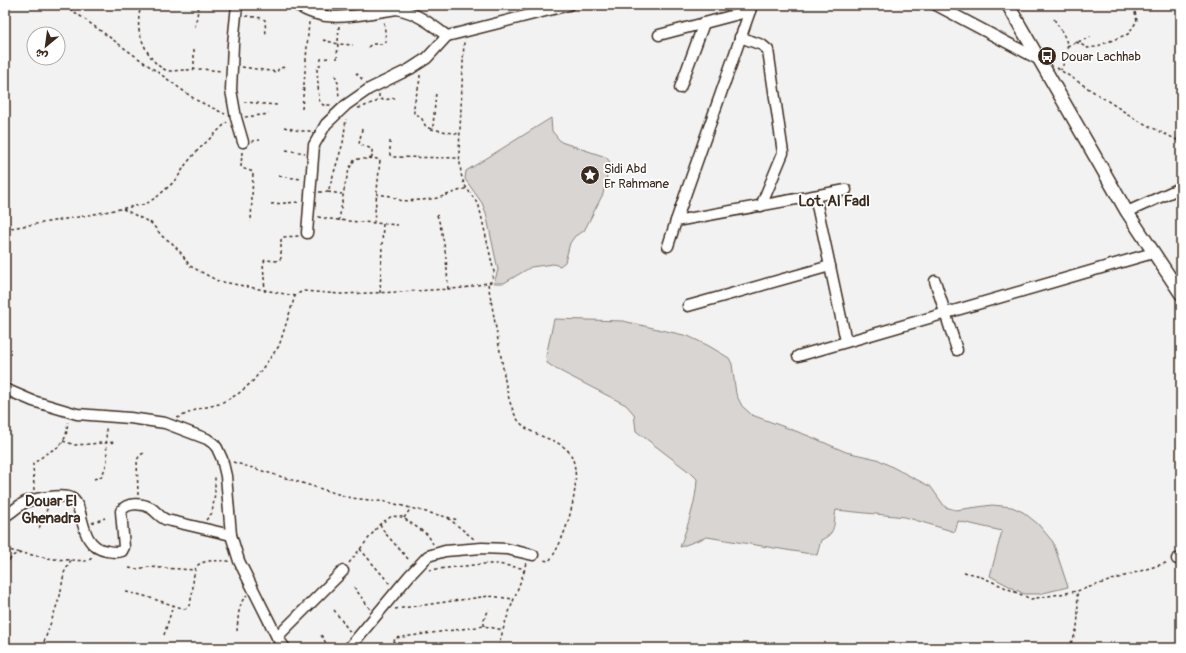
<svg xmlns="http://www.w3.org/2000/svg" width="1186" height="653" font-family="Pangolin,'Playpen Sans Arabic',sans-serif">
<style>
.green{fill:#d8d5d2;stroke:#8a8078}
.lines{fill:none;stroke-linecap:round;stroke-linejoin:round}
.minor-casing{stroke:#3b2a1e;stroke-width:13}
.tertiary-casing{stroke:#3b2a1e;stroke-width:15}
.path{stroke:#3b2a1e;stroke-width:1.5;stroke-dasharray:3 3;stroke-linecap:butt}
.minor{stroke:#fff;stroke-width:10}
.tertiary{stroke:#fff;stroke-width:12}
.labels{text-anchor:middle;stroke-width:3.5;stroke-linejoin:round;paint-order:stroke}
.poi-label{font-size:13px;fill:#3b2a1e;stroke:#fff;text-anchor:start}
.quarter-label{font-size:15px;font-weight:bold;fill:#3b2a1e;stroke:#fff}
</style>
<rect width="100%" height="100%" fill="#f3f2f2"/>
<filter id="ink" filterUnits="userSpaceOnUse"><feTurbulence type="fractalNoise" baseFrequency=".025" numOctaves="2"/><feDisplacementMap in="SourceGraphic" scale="8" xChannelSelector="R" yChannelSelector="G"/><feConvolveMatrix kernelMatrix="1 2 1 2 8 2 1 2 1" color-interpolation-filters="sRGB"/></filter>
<g filter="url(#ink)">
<g class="green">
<path d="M551,118l1,13 9,11 45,15 4,5 -7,32 -19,37 -9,5 -5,7 -5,19 -5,4 -7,-2 -22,3 -27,16h-10l4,-13 -12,-57 -4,-10 -17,-24 1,-8z"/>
<path d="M554,319l69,2 65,15 21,10 20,12 3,6 4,30 6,12 10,9 57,21 37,16 31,7 54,28 14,20 11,3 36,-5 20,2 11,5 15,12 15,18 15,45 -29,7h-15l-34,-18 12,-45 -44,-10 -3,11 -50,-15 -69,-7c-3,14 1,23 -15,30l-4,15 -110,-18 -27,10c8,-23 16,-44 17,-68l-5,-5 -56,-43 -2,-17 -8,-9 -70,-36 -9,-6 -1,-7z"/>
</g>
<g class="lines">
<defs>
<g id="minor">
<path d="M237,5l-4,39 -2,46 5,28 7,24"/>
<path d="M297,5c29,21 68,8 100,4 20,4 34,15 50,27l122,-31"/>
<path d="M936,5l102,54"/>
<path d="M659,35l91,-24"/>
<path d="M740,37l22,8 6,5 15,103 -22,53"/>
<path d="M680,88l24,-65"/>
<path d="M815,196l31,145"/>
<path d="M1127,212l51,-23 3,1"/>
<path d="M676,221l76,-216"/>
<path d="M307,233l7,-88 12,-21 20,-19 23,-16 41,-20 17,-11 20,-22"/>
<path d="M668,246l8,-25 170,-31"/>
<path d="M935,281l22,69"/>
<path d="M688,306l142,-40"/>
<path d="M798,356l355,-103"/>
<path d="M5,389l28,12 44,13 53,4 35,5 42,16 7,5 3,4 5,11 4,17 5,59 8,26 38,76 8,11"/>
<path d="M5,516c8,-4 14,-12 23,-15 10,-3 34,-7 43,-3 15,7 6,49 36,53 5,1 10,2 15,0l2,-4 -3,-36c6,-9 21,-8 30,-3 6,4 9,10 16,12l64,15"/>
<path d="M1177,559h4"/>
<path d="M277,637l66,-66"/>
<path d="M349,648l60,-72 19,-20 17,-5 37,-3 25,1 26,6"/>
</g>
<path id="tertiary" d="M1008,5l119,207 54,82"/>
</defs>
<use href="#minor" class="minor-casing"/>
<use href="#tertiary" class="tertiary-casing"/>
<g class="path">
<path d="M65,5l131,95 29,14"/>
<path d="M141,5c-2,8 -3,17 -2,25 3,15 15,39 31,41l31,-2 21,2"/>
<path d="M432,6v-1"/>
<path d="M246,16l16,2 3,2 1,16"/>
<path d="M1054,19c14,23 18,25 7,51"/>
<path d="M195,27l4,-22"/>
<path d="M323,40l15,4 15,1"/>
<path d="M1076,42l12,6 7,-1 33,-13 9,-13 -2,-9 -3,-7"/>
<path d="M1067,46l24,-9"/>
<path d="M368,47l4,-3h10l4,-2 -2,-21"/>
<path d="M328,58l-7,1 -1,6 -3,4 2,31 4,5h8"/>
<path d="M337,59l2,-33"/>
<path d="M242,67l35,5 2,-4 6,-1"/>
<path d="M1057,68l80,52 44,22"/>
<path d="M194,70v-24"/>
<path d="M356,73l8,8"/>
<path d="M335,75l3,8 1,15"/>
<path d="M420,75c0,13 -7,25 -6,38l7,4 5,10 5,2 2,-3 3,-34"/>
<path d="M379,94v4l4,2 12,-2"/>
<path d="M244,102l33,3"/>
<path d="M358,108c7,-1 11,-5 18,-6l3,-4"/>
<path d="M302,109l7,-87"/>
<path d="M245,117l24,-3"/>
<path d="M284,127l16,4h11"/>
<path d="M362,129l-3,15 13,5v9"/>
<path d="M431,129l28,5"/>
<path d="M252,141l8,-1"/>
<path d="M390,141v14l3,2 67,1"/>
<path d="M286,150l19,3"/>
<path d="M242,152l-1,15c4,3 8,3 12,5l-2,50"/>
<path d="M279,176l22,3"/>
<path d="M319,192h9l15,-49 3,-24"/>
<path d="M328,192l14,2"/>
<path d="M376,194l15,2 11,5 20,-1 16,-2 29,-10"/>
<path d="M271,204l29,-2"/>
<path d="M123,209l28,14 12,14 8,5 10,11 9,13 28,15 77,15"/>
<path d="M437,215c8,24 10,49 11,74"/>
<path d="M318,217c27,5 53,5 80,8"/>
<path d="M339,221c2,-11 7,-55 16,-61 3,-2 9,-1 12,-1 5,-1 8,-1 13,1l-6,62"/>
<path d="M5,229l73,-12 68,-13 12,-8 18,-16 10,-16 11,-13 30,-29"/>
<path d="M488,284c5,26 9,52 14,78 3,18 5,36 13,53 11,23 42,21 54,37 17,22 -3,89 -20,109l-7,-1"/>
<path d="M265,292l-2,-29 2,-3 13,1 3,-3v-18l2,-3 16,-1"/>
<path d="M380,293l3,-70"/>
<path d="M177,418l21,-9 21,-5 19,-10 15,-13 26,-35 16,-50 4,-3 5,-2 36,3 59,-2 65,-4 27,-6 3,-10 -15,-66 -15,-22 -3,-10 -2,-22 5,-111"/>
<path d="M63,441l12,4 41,-3"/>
<path d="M233,462l118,36 36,4 71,18"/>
<path d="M94,479l8,-3 5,-13 -1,-36"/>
<path d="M34,490l-1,-26 14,-11 13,-7 6,-10 2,-14"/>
<path d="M138,495l-1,-35 3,-5 6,-3"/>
<path d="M404,518l7,-10"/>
<path d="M448,518l26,21"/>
<path d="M206,520l6,-7 3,-20v-18"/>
<path d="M92,523l13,-5"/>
<path d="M380,524l5,9 25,28"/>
<path d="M39,528l9,-21"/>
<path d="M5,549l16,4"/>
<path d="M360,549l30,35"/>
<path d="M349,563l31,-39 12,-8 10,1 26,18 5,9"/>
<path d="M5,565l9,-10 8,-2 31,6 35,2 5,-4"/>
<path d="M129,568l7,1 12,-2 47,3"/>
<path d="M429,570l54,-6h14l24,4 3,4 -19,51 -7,25"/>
<path d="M524,572l2,-10"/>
<path d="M964,572l13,3 54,24 46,-8"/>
<path d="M354,587l16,22"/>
<path d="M126,592l15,3 44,14c4,-2 5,-5 6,-10 3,-9 1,-19 4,-29 3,-12 24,-9 34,-9"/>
<path d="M395,609l94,-13 25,3"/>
<path d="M334,610l16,22"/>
<path d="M484,626v-6l5,-11"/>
<path d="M237,631c1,-11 1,-29 10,-36"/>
<path d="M164,635l9,-29"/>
<path d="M321,635l8,13"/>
<path d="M742,646l7,2"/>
<path d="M42,648l18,-52 4,-23 7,-13"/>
<path d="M263,648l7,-5"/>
<path d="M396,648l-2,-6 1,-4 89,-12 19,4"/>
<path d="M1067,648c14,-15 11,-38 10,-57l92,-29"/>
</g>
<use href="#minor" class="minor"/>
<use href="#tertiary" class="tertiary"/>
</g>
</g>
<defs>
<symbol id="bus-disc" viewBox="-11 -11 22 22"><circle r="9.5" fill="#3b2a1e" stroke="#fff"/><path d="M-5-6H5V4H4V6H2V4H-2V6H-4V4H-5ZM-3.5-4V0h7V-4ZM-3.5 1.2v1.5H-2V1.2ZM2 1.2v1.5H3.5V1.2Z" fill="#fff"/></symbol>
<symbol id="sight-disc" viewBox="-11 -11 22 22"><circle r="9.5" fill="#3b2a1e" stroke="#fff"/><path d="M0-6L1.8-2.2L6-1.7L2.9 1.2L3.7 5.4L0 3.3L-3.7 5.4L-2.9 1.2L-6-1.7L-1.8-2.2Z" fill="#fff"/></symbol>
</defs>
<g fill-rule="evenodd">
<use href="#bus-disc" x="1036" y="45" width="22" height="22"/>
<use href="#sight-disc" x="579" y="164" width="22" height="22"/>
</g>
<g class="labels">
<g class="poi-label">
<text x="1061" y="61">Douar Lachhab</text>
<text x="604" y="173">Sidi Abd<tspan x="604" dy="15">Er Rahmane</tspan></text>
</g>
<g class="quarter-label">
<text x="834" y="206">Lot. Al Fadl</text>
<text x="51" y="506">Douar El<tspan x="51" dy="17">Ghenadra</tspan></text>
</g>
</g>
<rect width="1186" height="653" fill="none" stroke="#fff" stroke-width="20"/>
<rect x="10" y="10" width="1166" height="633" fill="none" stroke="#3b2a1e" stroke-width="1.5" filter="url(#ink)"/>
<g transform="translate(46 46) rotate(209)"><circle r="19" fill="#ffffff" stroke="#b1aaa5"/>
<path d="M0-3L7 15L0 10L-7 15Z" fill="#3b2a1e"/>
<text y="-6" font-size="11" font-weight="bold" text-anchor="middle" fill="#3b2a1e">ش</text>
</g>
</svg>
